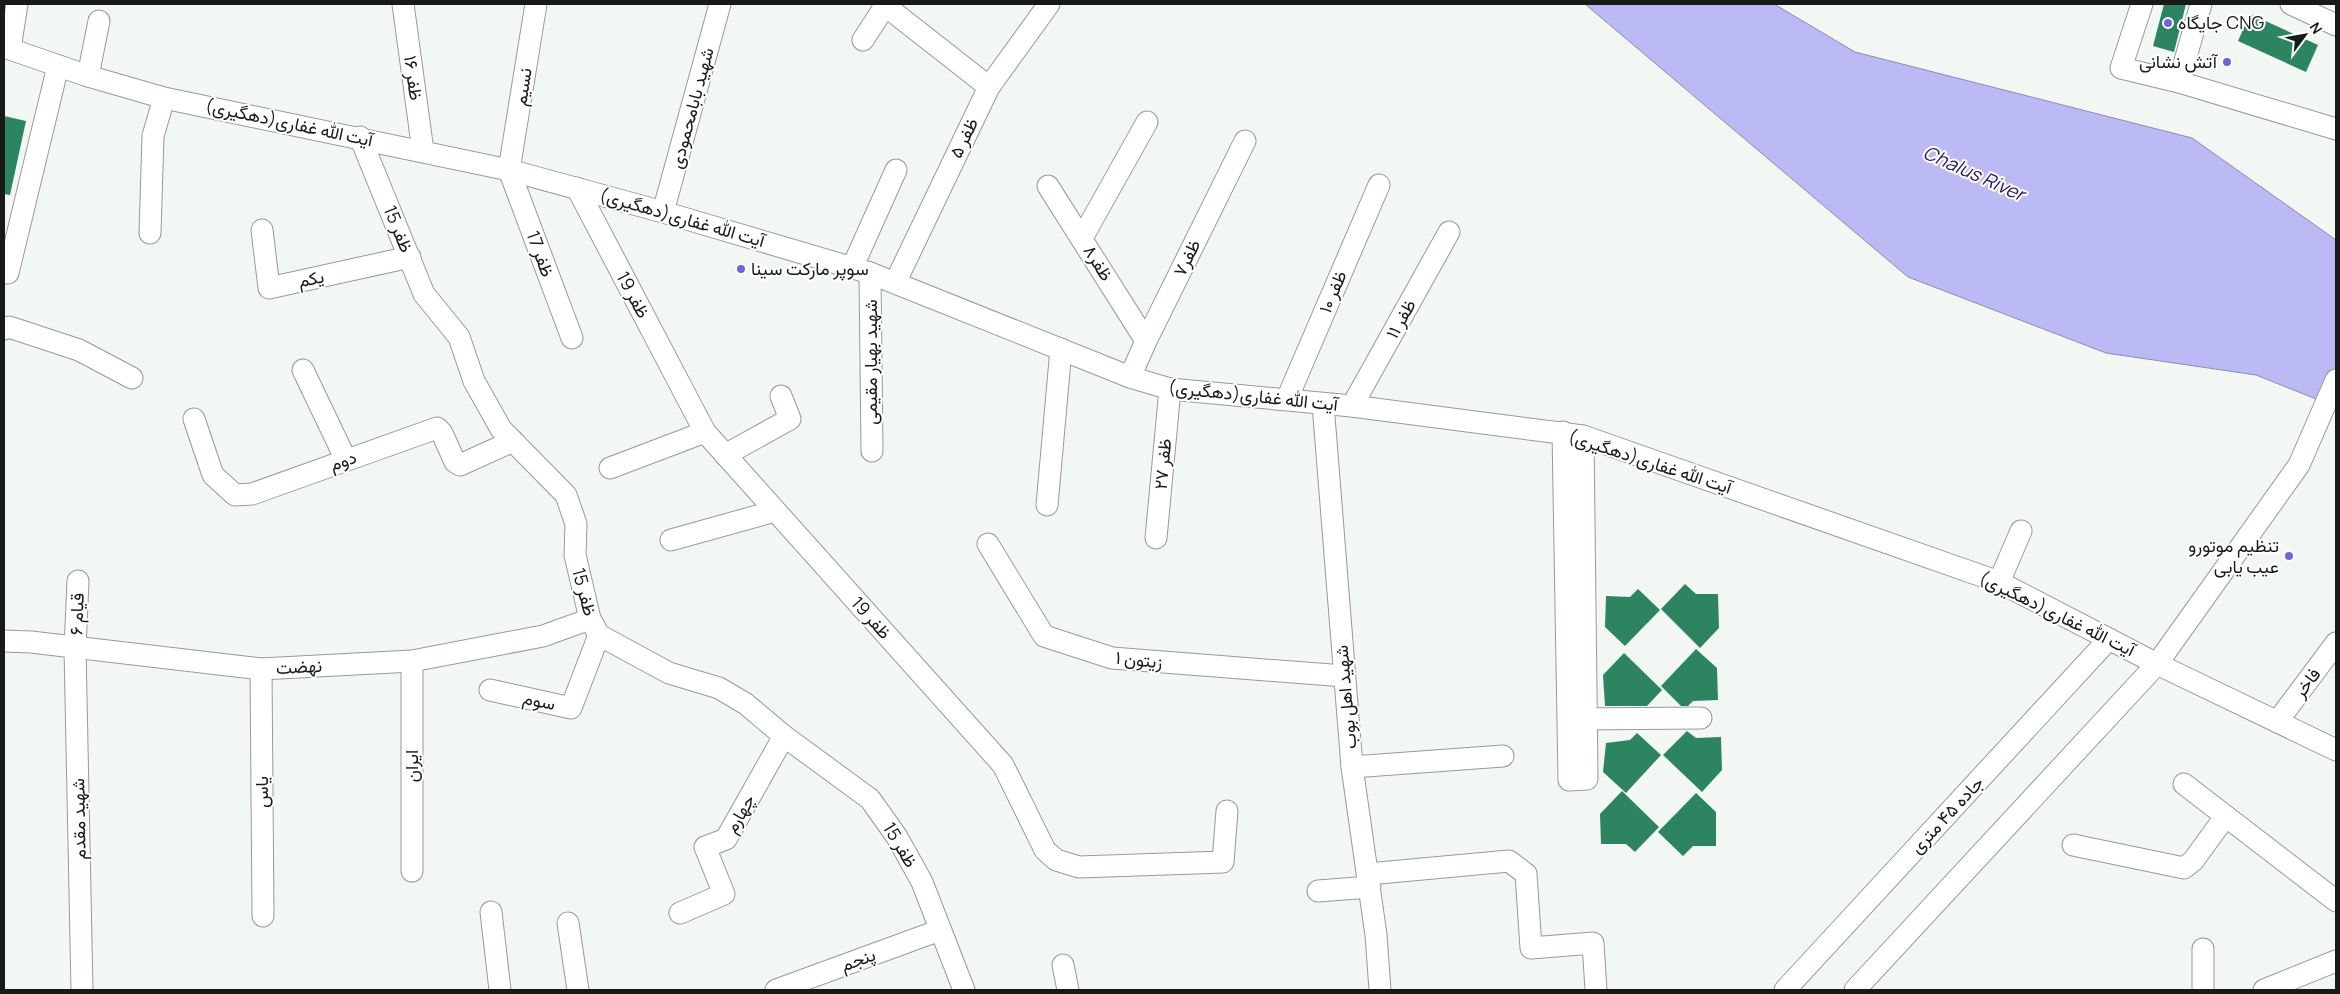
<svg xmlns="http://www.w3.org/2000/svg" width="2340" height="994" font-family="Manrope,Vazirmatn,sans-serif">
<style>
.water{fill:#bcbaf4;stroke:#8b8ab2}
.building{fill:#2d8461}
.lines{fill:none;stroke-linecap:round;stroke-linejoin:round}
.minor-casing{stroke:#979a98;stroke-width:23}
.minor{stroke:#fff;stroke-width:21}
.poi-dot{fill:#7462dd;stroke:#fff;stroke-width:2}
.labels{text-anchor:middle;stroke-width:4;stroke-linejoin:round;paint-order:stroke}
.poi-label{font-size:18px;fill:#181919;stroke:#fff;text-anchor:start}
.street-label{font-size:18px;fill:#181919;stroke:#fff}
.water-label{font-size:19px;font-style:italic;fill:#291565;stroke:#fff}
</style>
<rect width="100%" height="100%" fill="#f3f7f4"/>
<path class="water" d="M1585,4h189l81,48 337,86 144,102v167l-80,-32 -150,-22 -198,-76z"/>
<g class="building">
<path d="M2164,4h22l-12,48 -21,-6z"/>
<path d="M2250,14l68,31 -12,27 -68,-31z"/>
<path d="M4,116l22,5 -16,74 -6,-1z"/>
<path d="M1685,584l11,10h22l1,34 -19,20 -39,-39z"/>
<path d="M1638,589l22,21 -35,36 -20,-19 1,-31 24,1z"/>
<path d="M1696,649l21,19 1,32 -25,1 -5,5h-7l-20,-20z"/>
<path d="M1624,653l38,37 -15,16h-42l-2,-31z"/>
<path d="M1687,731l9,7 25,-1 1,33 -20,22 -39,-37z"/>
<path d="M1637,733l24,22 -35,38 -23,-21 3,-29 24,-3z"/>
<path d="M1622,791l37,36 -24,25 -9,-8h-25l-1,-30z"/>
<path d="M1696,793l20,19v34h-23l-10,10 -25,-24z"/>
</g>
<g class="lines">
<defs>
<g id="minor">
<path d="M403,4l20,147"/>
<path d="M536,4l-27,166 63,168"/>
<path d="M883,4l106,83"/>
<path d="M2142,4l-21,64 58,14 157,47"/>
<path d="M2291,4l45,21"/>
<path d="M863,40l22,-34"/>
<path d="M4,47l84,29 76,22 345,72 154,42 207,61 260,104 40,12 182,17 231,30 416,146 158,82 179,86"/>
<path d="M10,49l7,-45"/>
<path d="M88,76l11,-55"/>
<path d="M2179,82l22,-78"/>
<path d="M360,137l64,157 35,43 15,44 27,48 65,66 10,29 -1,31 15,64 9,16 70,38 50,15 27,16 38,32 86,63 27,38 25,45 42,108"/>
<path d="M1048,186l98,155"/>
<path d="M577,188l128,244 298,333 42,85 11,10 23,7 144,-5 4,-51"/>
<path d="M663,212l57,-208"/>
<path d="M262,230l7,58 141,-31"/>
<path d="M150,233l3,-97 11,-38"/>
<path d="M1082,238l65,-116"/>
<path d="M852,268l44,-98"/>
<path d="M4,272l4,1 50,-207"/>
<path d="M870,273l2,178"/>
<path d="M895,283l94,-196 60,-83"/>
<path d="M4,329l5,-2 70,23 53,28"/>
<path d="M303,370l43,90"/>
<path d="M1130,377l16,-36 99,-200"/>
<path d="M1287,399l92,-214"/>
<path d="M1323,404l29,363 24,168 4,55"/>
<path d="M1352,406l97,-174"/>
<path d="M194,419l19,56 22,20 17,-1 185,-66 5,5 13,29 5,3 53,-24"/>
<path d="M1563,432l6,348 18,-1 -4,-343"/>
<path d="M725,455l65,-36 -9,-23"/>
<path d="M610,468l95,-36"/>
<path d="M1047,505l14,-156"/>
<path d="M1156,538l14,-149"/>
<path d="M671,540l104,-29"/>
<path d="M988,544l56,92 68,22 232,18"/>
<path d="M78,581l-3,67 7,342"/>
<path d="M1999,582l22,-51"/>
<path d="M4,641l27,1 230,27 151,-8 131,-25 47,-17"/>
<path d="M412,661v210"/>
<path d="M261,669l2,247"/>
<path d="M490,690l81,18 28,-73"/>
<path d="M1573,719l128,-1"/>
<path d="M2277,722l59,-79"/>
<path d="M1352,767l151,-11"/>
<path d="M2184,784l152,117"/>
<path d="M2073,845l111,23 9,-7 32,-44"/>
<path d="M1368,874l141,-13 17,13 5,74 62,-5 3,47"/>
<path d="M1318,891l52,-4"/>
<path d="M491,912l9,78"/>
<path d="M680,913l44,-19 -19,-47 21,-8 58,-103"/>
<path d="M568,923l10,67"/>
<path d="M1063,965l5,25"/>
<path d="M776,990l164,-60"/>
<path d="M1785,990l324,-351"/>
<path d="M1855,990l302,-326 142,-199 37,-85"/>
<path d="M2203,990v-41"/>
<path d="M2264,990l72,-29"/>
</g>
</defs>
<use href="#minor" class="minor-casing"/>
<use href="#minor" class="minor"/>
</g>
<g class="poi-dot">
<circle cx="2168" cy="23" r="5"/>
<circle cx="2227" cy="62" r="5"/>
<circle cx="741" cy="269" r="5"/>
<circle cx="2289" cy="556" r="5"/>
</g>
<g class="labels">
<g class="poi-label">
<text x="2178" y="29">جایگاه CNG</text>
<text x="2217" y="68" text-anchor="end">آتش نشانی</text>
<text x="751" y="275">سوپر مارکت سینا</text>
<text x="2279" y="552" text-anchor="end">تنظیم موتورو<tspan x="2279" dy="21">عیب یابی</tspan></text>
</g>
<g class="street-label">
<text transform="translate(413 78) rotate(82)" y="6">ظفر ۱۶</text>
<text transform="translate(523 87) rotate(-81)" y="6">نسیم</text>
<text transform="translate(692 108) rotate(-75)" y="6">شهید بابامحمودی</text>
<text transform="translate(289 123) rotate(12)" y="6">آیت الله غفاری(دهگیری)</text>
<text transform="translate(964 138) rotate(-64)" y="6">ظفر ۵</text>
<text transform="translate(682 218) rotate(16)" y="6">آیت الله غفاری(دهگیری)</text>
<text transform="translate(398 229) rotate(68)" y="6">ظفر 15</text>
<text transform="translate(540 254) rotate(70)" y="6">ظفر 17</text>
<text transform="translate(1187 258) rotate(-64)" y="6">ظفر۷</text>
<text transform="translate(1098 263) rotate(58)" y="6">ظفر۸</text>
<text transform="translate(311 279) rotate(-12)" y="6">یکم</text>
<text transform="translate(1333 292) rotate(-67)" y="6">ظفر ۱۰</text>
<text transform="translate(633 295) rotate(62)" y="6">ظفر 19</text>
<text transform="translate(1401 319) rotate(-61)" y="6">ظفر ۱۱</text>
<text transform="translate(871 362) rotate(-90)" y="6">شهید بهیار مقیمی</text>
<text transform="translate(1253 396) rotate(6)" y="6">آیت الله غفاری(دهگیری)</text>
<text transform="translate(343 461) rotate(-20)" y="6">دوم</text>
<text transform="translate(1650 462) rotate(18)" y="6">آیت الله غفاری(دهگیری)</text>
<text transform="translate(1163 464) rotate(-85)" y="6">ظفر ۲۷</text>
<text transform="translate(584 592) rotate(75)" y="6">ظفر 15</text>
<text transform="translate(77 614) rotate(-88)" y="6">قیام ۶</text>
<text transform="translate(2057 614) rotate(26)" y="6">آیت الله غفاری(دهگیری)</text>
<text transform="translate(871 618) rotate(48)" y="6">ظفر 19</text>
<text transform="translate(1139 660) rotate(6)" y="6">زیتون ۱</text>
<text transform="translate(299 667) rotate(-3)" y="6">نهضت</text>
<text transform="translate(2307 683) rotate(-53)" y="6">فاخر</text>
<text transform="translate(1346 697) rotate(-95)" y="6">شهید اهل بوب</text>
<text transform="translate(539 701) rotate(12)" y="6">سوم</text>
<text transform="translate(412 766) rotate(-90)" y="6">ایران</text>
<text transform="translate(262 792) rotate(-90)" y="6">یاس</text>
<text transform="translate(740 814) rotate(-60)" y="6">چهارم</text>
<text transform="translate(1947 815) rotate(-47)" y="6">جاده ۴۵ متری</text>
<text transform="translate(79 819) rotate(-91)" y="6">شهید مقدم</text>
<text transform="translate(900 845) rotate(59)" y="6">ظفر 15</text>
<text transform="translate(858 960) rotate(-20)" y="6">پنجم</text>
</g>
<g class="water-label">
<text transform="translate(1974 173) rotate(24)" y="7">Chalus River</text>
</g>
</g>
<rect width="2340" height="994" fill="none" stroke="#181919" stroke-width="10"/>
<g transform="translate(2305 35) rotate(58)" stroke="#ffffff" stroke-width="4" paint-order="stroke">
<path d="M0-4L9 19L0 12L-9 19Z" fill="#181919"/>
<text y="-8" font-size="14" font-weight="bold" text-anchor="middle" fill="#181919">N</text>
</g>
</svg>
